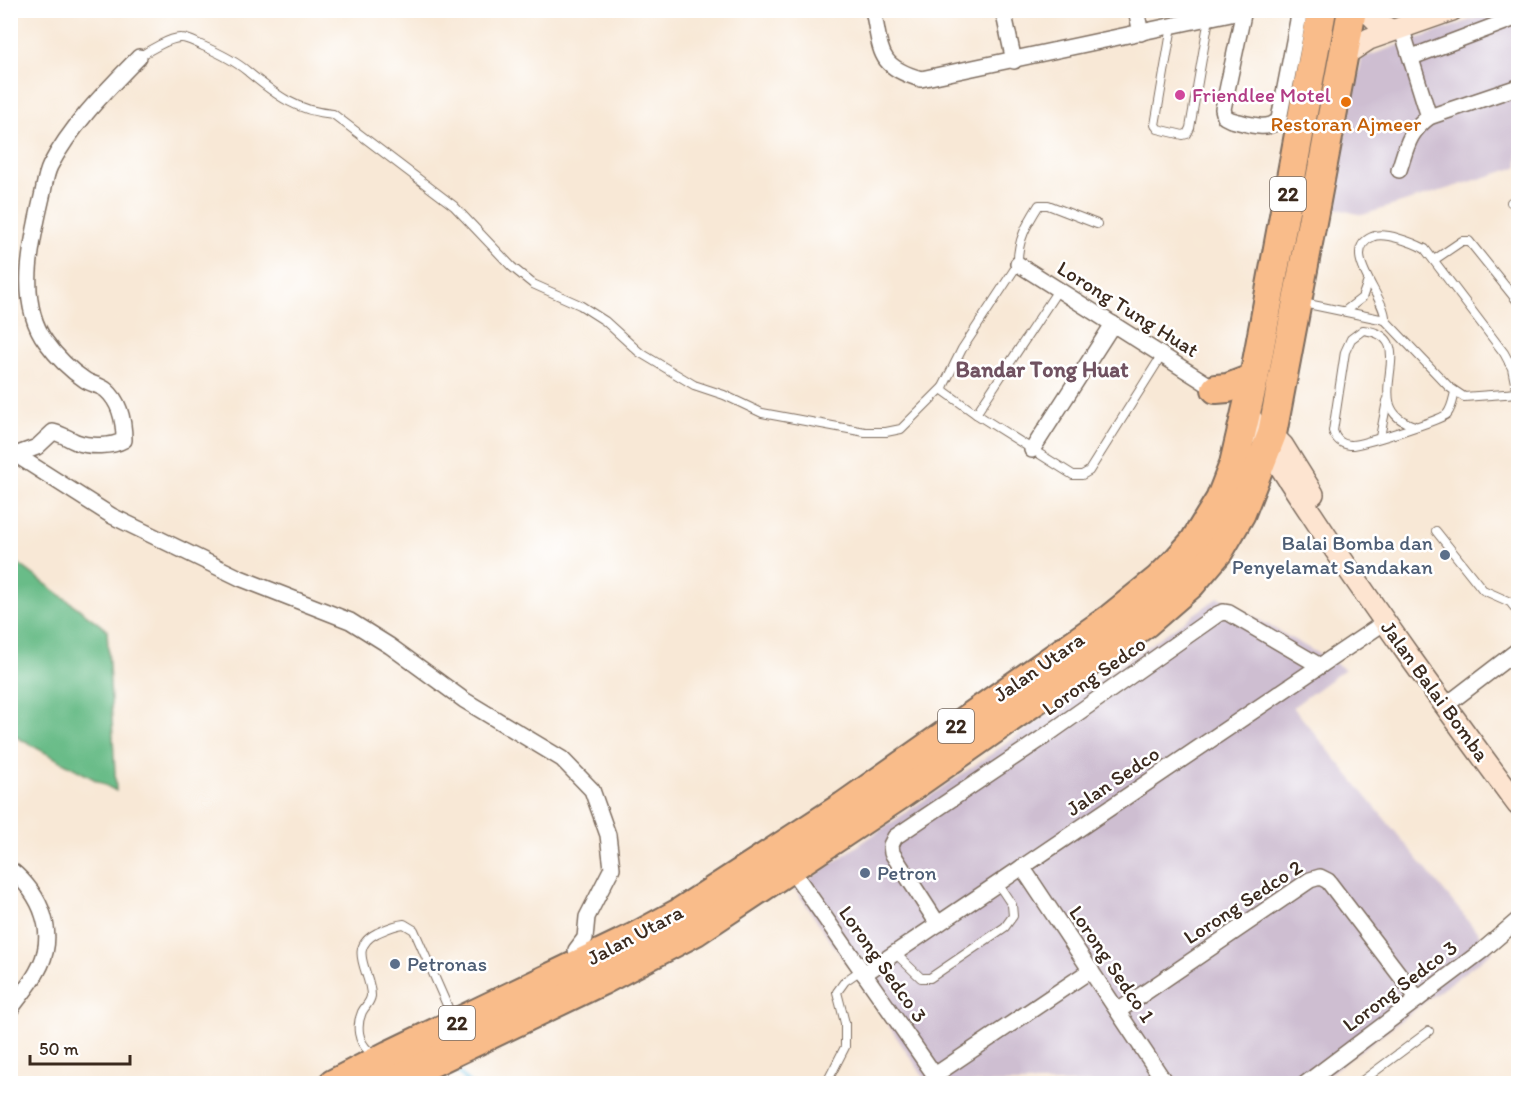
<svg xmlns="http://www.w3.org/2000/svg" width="1529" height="1094" font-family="Itim,sans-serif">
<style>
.industrial{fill:#cebed1}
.forest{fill:#69bc88;stroke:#527353;stroke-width:1.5}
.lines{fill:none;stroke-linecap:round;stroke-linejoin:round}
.stream{stroke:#5ebbdc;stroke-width:4}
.lane-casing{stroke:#7d6c5e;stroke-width:10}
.street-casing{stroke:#7d6c5e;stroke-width:18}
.secondary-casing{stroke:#7d6c5e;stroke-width:24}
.highway-casing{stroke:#7d6c5e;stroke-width:32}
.lane{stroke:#fff;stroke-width:8}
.street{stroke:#fff;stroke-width:15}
.secondary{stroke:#fde4d0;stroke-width:21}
.highway{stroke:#f9bc8a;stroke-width:28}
.hotel-dot{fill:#d1479c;stroke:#fff;stroke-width:2}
.food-dot{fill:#e8710a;stroke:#fff;stroke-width:2}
.service-dot{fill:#5c6f8a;stroke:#fff;stroke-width:2}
.labels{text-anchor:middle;stroke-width:5;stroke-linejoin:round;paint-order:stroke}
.shield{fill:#fff;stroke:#766a62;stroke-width:1.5}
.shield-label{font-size:20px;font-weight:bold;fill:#3b2a1e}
.hotel-label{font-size:21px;fill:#b23c85;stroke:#fff;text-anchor:start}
.food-label{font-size:21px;fill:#c56008;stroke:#fff}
.street-label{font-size:21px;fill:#3b2a1e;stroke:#fff}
.service-label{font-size:21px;fill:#4e5e75;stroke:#fff;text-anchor:start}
.neighbourhood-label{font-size:22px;font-weight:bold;fill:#705261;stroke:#fff}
</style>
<rect width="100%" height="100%" fill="#fff"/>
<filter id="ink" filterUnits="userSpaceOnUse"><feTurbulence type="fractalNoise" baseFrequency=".0167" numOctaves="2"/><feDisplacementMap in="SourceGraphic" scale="12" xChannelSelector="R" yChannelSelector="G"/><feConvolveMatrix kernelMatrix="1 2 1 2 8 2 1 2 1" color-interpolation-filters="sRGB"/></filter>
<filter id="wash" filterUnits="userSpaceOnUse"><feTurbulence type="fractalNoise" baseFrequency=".008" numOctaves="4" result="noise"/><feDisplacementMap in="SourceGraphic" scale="24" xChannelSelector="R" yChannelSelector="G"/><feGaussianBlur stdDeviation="1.35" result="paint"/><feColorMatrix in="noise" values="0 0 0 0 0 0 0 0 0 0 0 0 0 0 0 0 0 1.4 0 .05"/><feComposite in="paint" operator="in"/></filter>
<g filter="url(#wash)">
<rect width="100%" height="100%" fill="#f8e8d6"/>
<g class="industrial">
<path d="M1497,11h21v156l-156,48 -32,-8 32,-149z"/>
<path d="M1219,597l126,72 -52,38 200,244 -176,132h-389l-133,-194z"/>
</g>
<path class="forest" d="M11,558l96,72 9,161 -105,-57z"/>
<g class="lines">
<path class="stream" d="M456,1070l14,14"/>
</g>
</g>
<g filter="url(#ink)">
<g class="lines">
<defs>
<g id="lane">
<path d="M1172,26l-17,99 3,4 25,6 4,-1 3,-6 19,-110"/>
<path d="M139,57c9,-6 32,-20 42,-19 7,0 15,5 22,8 16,7 31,14 44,25 28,23 48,40 86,43l121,92 58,61 21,17 47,21 25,16 34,31 55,33 30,10 38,18 103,19h21l15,-3 42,-42"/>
<path d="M1511,202l7,2"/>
<path d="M1434,260l28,-19h7l49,61"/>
<path d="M1058,290l-82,124 97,61h9l7,-4 73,-116"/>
<path d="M1303,303l82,17 64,67 15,10 54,-4"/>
<path d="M1345,311l17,-13 6,-17"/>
<path d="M1385,320c2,-22 -47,-68 -13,-83 12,-6 42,6 53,12l79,104 8,15 5,25"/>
<path d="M1509,363l9,-4"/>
<path d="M976,414l-32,-23 -1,-4 19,-38 56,-85c-1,-23 9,-40 21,-59h9l49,19"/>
<path d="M1415,426c-62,-18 12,-89 -52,-96l-12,9 -6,13 -12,79c3,9 8,13 17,14 9,1 91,-25 97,-31 5,-6 6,-14 8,-22"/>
<path d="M1380,437l7,-36"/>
<path d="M1436,531l47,59 27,12 8,10"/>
<path d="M895,953l26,25h9l75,-51 8,-11 -1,-11 -14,-21"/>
<path d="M369,1051c-11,-9 -13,-25 -7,-39 3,-6 8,-9 9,-16 0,-25 -25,-47 6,-63 9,-4 17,-8 27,-9l10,6 36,82"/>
<path d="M826,1084l19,-37v-24l-8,-31 8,-11 16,-11"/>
<path d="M1358,1084l71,-53"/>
</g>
<g id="street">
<path d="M873,10c9,41 3,56 48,69l324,-69"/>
<path d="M1003,10l11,51"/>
<path d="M1136,10l5,23"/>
<path d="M1244,10l-21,99 2,8 6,3c14,3 38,13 48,-1l21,-109"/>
<path d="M1401,27l28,90"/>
<path d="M1412,57l106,-40"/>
<path d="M1399,170c8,-24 9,-37 30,-53l89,-30"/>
<path d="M1018,264l202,128"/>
<path d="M1032,450l81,-126"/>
<path d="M10,451l102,65 128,62 110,43 40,25 74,54 98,59 30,31 16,45 4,33 -25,49 -2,21 -9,12"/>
<path d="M15,455l22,-8 16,-15c9,2 14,6 23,10 13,5 36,5 48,-2 0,-18 -4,-38 -18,-50 -6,-5 -15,-6 -21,-10 -15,-10 -29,-24 -39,-38 -29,-39 -15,-98 -5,-141 3,-11 4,-25 9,-35 22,-42 57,-76 89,-109"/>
<path d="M1445,706l73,-56"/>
<path d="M1022,867l144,217"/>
<path d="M10,869c31,25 49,65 27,103 -7,13 -18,25 -27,38"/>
<path d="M791,869l150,215"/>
<path d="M938,924l-46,-71 -1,-8 4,-8 146,-98 177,-125 5,-2 6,1 91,53"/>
<path d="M864,974l521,-352"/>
<path d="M1118,1011l192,-131 10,-3 8,4 90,118"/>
<path d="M935,1075l156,-105"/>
<path d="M1305,1084l178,-134 35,-30"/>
</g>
<g id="secondary">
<path d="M1366,10l15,15 10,5"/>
<path d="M1343,56l26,-17 83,-29"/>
<path d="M1247,411c20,36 42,70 65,104 65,99 136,195 206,290"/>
<path d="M1263,426l20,20 30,48"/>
</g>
<g id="highway">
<path d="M1216,389l12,-1 26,-10"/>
<path d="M333,1084l56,-29 244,-117 46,-25 165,-107 267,-188 47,-38 19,-19 17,-19 26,-42 14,-36 20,-86 68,-368"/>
<path d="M387,1084l214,-103 95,-50 204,-136 246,-172 45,-39 28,-33 10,-17 12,-21 31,-79 80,-424"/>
</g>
</defs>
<use href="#lane" class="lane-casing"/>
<use href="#street" class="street-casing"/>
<use href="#secondary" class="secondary-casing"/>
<use href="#highway" class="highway-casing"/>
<use href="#lane" class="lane"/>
<use href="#street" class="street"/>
<use href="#secondary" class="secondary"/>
<use href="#highway" class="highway"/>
</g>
</g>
<circle class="hotel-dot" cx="1180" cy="95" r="6"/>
<circle class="food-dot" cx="1346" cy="102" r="6"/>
<g class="service-dot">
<circle cx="1445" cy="555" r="6"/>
<circle cx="865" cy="873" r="6"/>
<circle cx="395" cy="964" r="6"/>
</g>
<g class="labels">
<g class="shield">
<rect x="1270" y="177" width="36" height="34" rx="4.5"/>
<rect x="938" y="709" width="36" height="34" rx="4.5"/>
<rect x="439" y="1006" width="36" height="34" rx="4.5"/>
</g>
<g class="shield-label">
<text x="1288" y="201">22</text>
<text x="956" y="733">22</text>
<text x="457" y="1030">22</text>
</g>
<g class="hotel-label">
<text x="1192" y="102">Friendlee Motel</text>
</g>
<g class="food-label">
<text x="1346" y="131">Restoran Ajmeer</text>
</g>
<g class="street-label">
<text transform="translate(1128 309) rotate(32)" y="7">Lorong Tung Huat</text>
<text transform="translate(1039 667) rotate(-35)" y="7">Jalan Utara</text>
<text transform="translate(1094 676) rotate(-35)" y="7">Lorong Sedco</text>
<text transform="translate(1435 691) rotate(54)" y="7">Jalan Balai Bomba</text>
<text transform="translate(1113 781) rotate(-34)" y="7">Jalan Sedco</text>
<text transform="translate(1243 902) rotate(-33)" y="7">Lorong Sedco 2</text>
<text transform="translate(635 935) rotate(-28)" y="7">Jalan Utara</text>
<text transform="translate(883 964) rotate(55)" y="7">Lorong Sedco 3</text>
<text transform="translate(1112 964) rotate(56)" y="7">Lorong Sedco 1</text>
<text transform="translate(1400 986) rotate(-37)" y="7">Lorong Sedco 3</text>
</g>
<g class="service-label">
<text x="1433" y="550" text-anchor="end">Balai Bomba dan<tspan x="1433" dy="24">Penyelamat Sandakan</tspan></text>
<text x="877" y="880">Petron</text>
<text x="407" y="971">Petronas</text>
</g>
<g class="neighbourhood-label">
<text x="1042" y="377">Bandar Tong Huat</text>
</g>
</g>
<rect width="1529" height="1094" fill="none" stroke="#fff" stroke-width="36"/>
<path d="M30 1055v9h100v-9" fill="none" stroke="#3b2a1e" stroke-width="3"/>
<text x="39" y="1055" font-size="18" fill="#3b2a1e" stroke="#ffffff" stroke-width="4.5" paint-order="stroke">50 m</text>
</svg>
